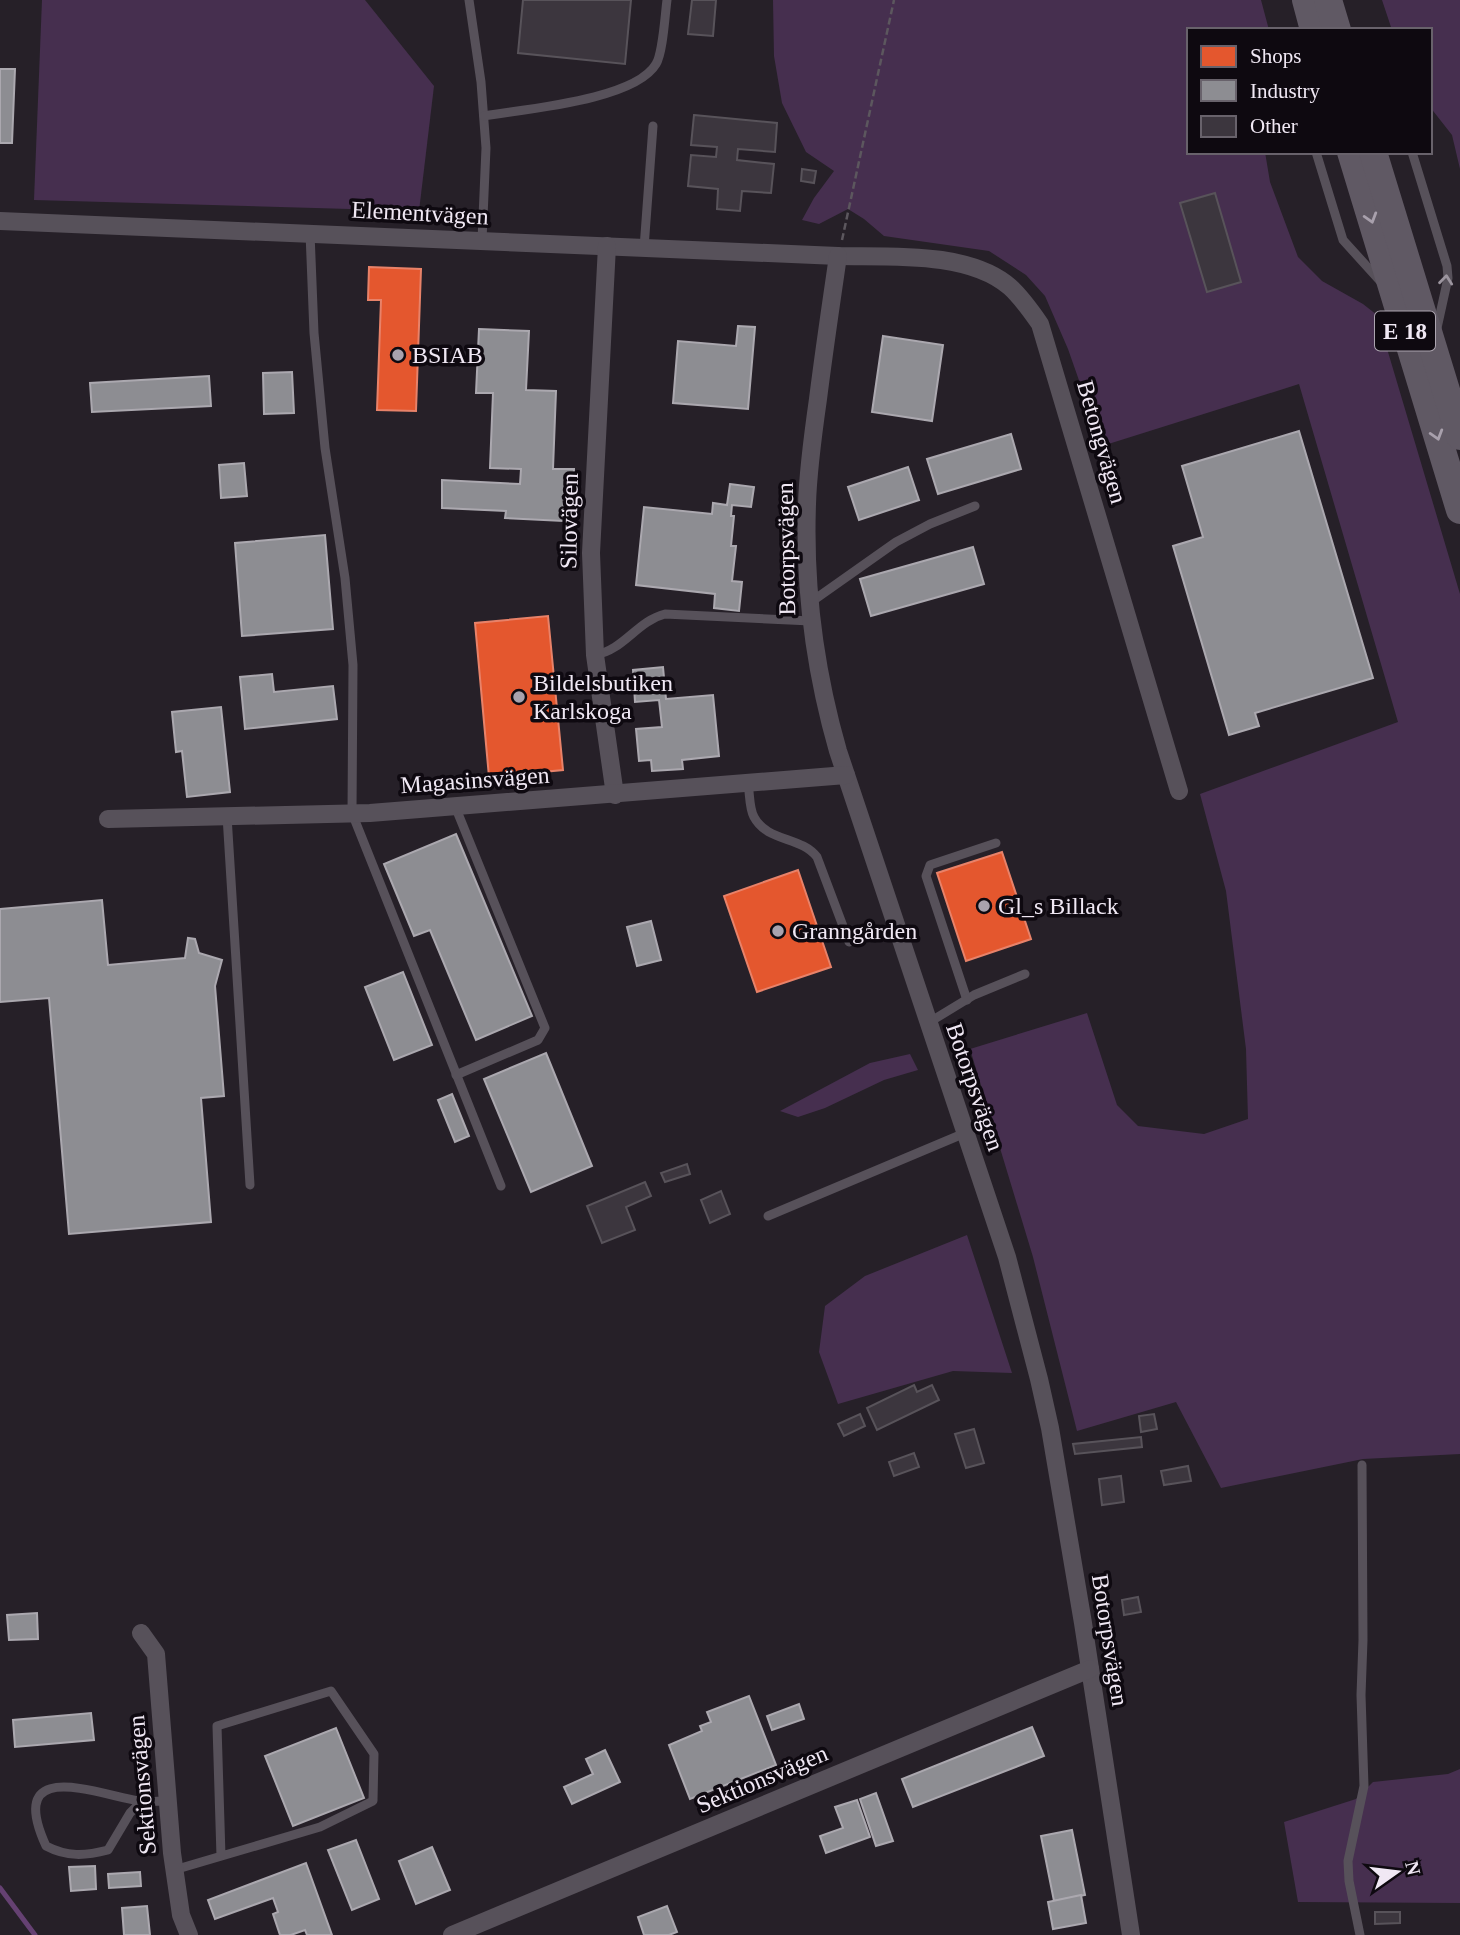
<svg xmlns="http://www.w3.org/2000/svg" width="1460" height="1935" font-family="Georgia,serif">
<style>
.green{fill:#462f4f}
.shops{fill:#e4572e;stroke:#e88269;stroke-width:2}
.industry{fill:#8d8d92;stroke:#aba8af;stroke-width:2}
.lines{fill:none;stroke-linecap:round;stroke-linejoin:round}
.stream{stroke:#654172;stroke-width:5}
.building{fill:#3c363e;stroke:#58535a;stroke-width:2}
.path{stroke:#5c575e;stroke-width:2.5;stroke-dasharray:7 3.5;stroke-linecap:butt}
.service{stroke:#57515a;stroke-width:9}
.minor{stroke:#57515a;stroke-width:18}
.trunk{stroke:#605964;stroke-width:28}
.oneway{stroke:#a8a0ac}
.oneway2{stroke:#9c959f}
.poi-dot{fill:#a9a2ad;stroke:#0e0910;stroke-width:2.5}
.labels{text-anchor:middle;stroke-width:7;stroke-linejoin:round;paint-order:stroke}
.shield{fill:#0e0910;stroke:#aca5b0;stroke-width:2}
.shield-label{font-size:23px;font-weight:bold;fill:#f0e8f4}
.street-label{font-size:24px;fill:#f0e8f4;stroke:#0e0910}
.poi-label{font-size:24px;fill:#f0e8f4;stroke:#0e0910;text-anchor:start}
</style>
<rect width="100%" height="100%" fill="#262028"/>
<g class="green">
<path d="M42,0h323l69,86 -15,125 -385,-11z"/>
<path d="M773,0h488l8,30h-80v122h76l5,30 28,75 24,24 41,23 14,11 83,279v860l-97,5 -142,29 -45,-86 -99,29 -44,-174 -63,-208 117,-36 30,92 21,21 66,8 44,-15 -2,-70 -20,-158 -26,-97 198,-72 -99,-338 -197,62 -34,-97 -23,-53 -19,-21 -37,-24 -105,-15 -20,-17 -16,-10 -29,15 -17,-4 12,-22 20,-27 -28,-19 -24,-49 -8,-47z"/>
<path d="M1382,0h78v169l-8,-34 -22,-28v-77h-38z"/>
<path d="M910,1054l8,16 -34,10 -59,28 -27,9 -18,-6 90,-48z"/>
<path d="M967,1235l45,138 -59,-2 -115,33 -19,-52 6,-46 40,-30z"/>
<path d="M1460,1769v134l-162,-1 -14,-80 72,-23 17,-17 75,-8z"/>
</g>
<g class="shops">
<path d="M369,267l52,2 -5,142 -39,-1 4,-110h-13z"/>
<path d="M548,616l15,154 -74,7 -14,-154z"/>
<path d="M1002,852l29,87 -65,22 -29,-88z"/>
<path d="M798,870l33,97 -74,25 -33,-96z"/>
</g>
<g class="industry">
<path d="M0,69h15l-3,74h-12z"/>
<path d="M738,326l17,1 -7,82 -75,-6 5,-62 58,5z"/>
<path d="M479,329l50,2 -3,59 30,1 -3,78h21l-1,18 -9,-1 -1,35 -58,-3 1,-7 -64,-3v-28l78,4 1,-15 -31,-1 3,-75h-17z"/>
<path d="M883,336l60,9 -11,76 -60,-9z"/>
<path d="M292,372l2,41 -30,1 -1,-41z"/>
<path d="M209,376l2,30 -119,6 -2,-29z"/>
<path d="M1299,431l74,247 -118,35 4,13 -30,9 -56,-189 30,-9 -21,-71z"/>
<path d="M1011,434l10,35 -83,25 -11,-35z"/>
<path d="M244,463l3,33 -26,2 -2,-33z"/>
<path d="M908,467l11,33 -60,20 -11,-33z"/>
<path d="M730,484l24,3 -3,20 -19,-2 -1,11h3l-3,30h5l-4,35 10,1 -3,29 -25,-3 1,-14 -79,-9 8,-78 68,7 1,-11 14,2z"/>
<path d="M325,535l8,94 -91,7 -7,-93z"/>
<path d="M973,547l11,37 -113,32 -11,-37z"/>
<path d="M663,667l3,32 47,-4 6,61 -37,4 1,9 -31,2 -1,-11 -12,1 -3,-32 26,-2 -3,-27 -24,2 -2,-32z"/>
<path d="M272,674l2,18 59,-6 4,33 -92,10 -5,-52z"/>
<path d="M221,707l9,85 -43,5 -5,-46 -6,1 -4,-40z"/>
<path d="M456,834l76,182 -56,24 -46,-110 -16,6 -30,-72z"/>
<path d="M102,900l6,65 77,-7 3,-20 7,1 4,14 23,7 -7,26 9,110 -23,2 10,124 -142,12 -20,-236 -49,4v-93z"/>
<path d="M651,921l10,39 -24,6 -10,-39z"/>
<path d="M403,972l29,73 -38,15 -29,-73z"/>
<path d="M546,1053l46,113 -61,26 -47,-113z"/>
<path d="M452,1094l17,42 -14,6 -17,-42z"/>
<path d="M37,1613l1,26 -29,1 -2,-25z"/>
<path d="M749,1696l27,69 -86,34 -21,-54 33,-14 -2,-5 11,-4 -4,-10z"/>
<path d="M799,1704l5,15 -32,11 -5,-14z"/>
<path d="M91,1713l3,27 -79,7 -2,-27z"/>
<path d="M1032,1727l12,29 -131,51 -11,-28z"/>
<path d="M336,1728l28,70 -71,28 -28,-70z"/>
<path d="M605,1750l15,32 -48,22 -8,-17 29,-13 -7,-15z"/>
<path d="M876,1793l17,48 -17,5 -16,-47z"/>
<path d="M857,1800l13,37 -44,16 -6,-17 23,-8 -8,-21z"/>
<path d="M1072,1830l13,65 -31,6 -13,-65z"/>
<path d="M356,1840l23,59 -27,11 -24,-60z"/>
<path d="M432,1847l18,43 -34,14 -17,-43z"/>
<path d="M306,1863l26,72h-25l-2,-5 -14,5h-11l-7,-21 5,-2 -5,-14 -58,21 -7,-19z"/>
<path d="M95,1866l1,23 -25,2 -2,-24z"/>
<path d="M140,1872l1,14 -32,2 -1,-14z"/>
<path d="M1081,1895l5,28 -33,6 -5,-27z"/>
<path d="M147,1906l3,29h-26l-2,-27z"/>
<path d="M667,1906l10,26 -8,3h-25l-6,-18z"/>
</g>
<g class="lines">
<path class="stream" d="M0,1888l35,47"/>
</g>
<g class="building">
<path d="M523,0h108l-6,64 -107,-11z"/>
<path d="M692,0h24l-3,36 -25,-2z"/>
<path d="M694,115l83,8 -2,29 -37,-3 -1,11 37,4 -3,29 -29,-2 -2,20 -23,-2 1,-20 -30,-3 3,-31 25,2 1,-10 -26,-2z"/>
<path d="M802,169l14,2 -2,12 -13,-2z"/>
<path d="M1215,193l26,89 -34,10 -27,-89z"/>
<path d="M687,1164l3,10 -25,8 -4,-9z"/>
<path d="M645,1182l6,14 -25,11 9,23 -33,13 -15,-37z"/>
<path d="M721,1191l9,23 -20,9 -9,-23z"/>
<path d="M914,1385l3,7 15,-7 7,15 -62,30 -10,-22z"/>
<path d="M860,1414l5,12 -21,10 -6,-12z"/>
<path d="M1154,1414l3,15 -16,3 -2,-16z"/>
<path d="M974,1429l10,34 -18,5 -11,-34z"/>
<path d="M1141,1437l1,10 -67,7 -2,-10z"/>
<path d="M914,1453l5,14 -25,9 -5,-14z"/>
<path d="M1188,1466l3,15 -27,4 -3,-14z"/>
<path d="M1121,1476l3,26 -22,3 -3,-26z"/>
<path d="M1138,1597l3,15 -17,3 -2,-15z"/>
<path d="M1375,1912h25v11l-25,1z"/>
</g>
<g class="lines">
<path class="path" d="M842,240l52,-240"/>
<g class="service">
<path d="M469,0l12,82 5,66 -4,92"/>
<path d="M484,116c41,-7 151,-16 172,-52 7,-11 9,-50 11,-64"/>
<path d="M1316,152l27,88 38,42"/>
<path d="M1412,152l35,114 1,12 -11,50"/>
<path d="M310,233l4,100 11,115 20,130 8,87 -1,148 149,373"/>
<path d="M644,248l9,-122"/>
<path d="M811,602l85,-60 34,-18 45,-18"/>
<path d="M595,655c29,-5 42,-34 70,-41l146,7"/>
<path d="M748,784c2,10 1,24 6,33 13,25 47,19 63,40l32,85"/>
<path d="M455,806l90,222 -7,12 -82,35"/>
<path d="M227,816l23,369"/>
<path d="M967,1000l-41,-124 4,-11 66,-22"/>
<path d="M928,1023l46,-28 51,-21"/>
<path d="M768,1216l197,-83"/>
<path d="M142,1801l-12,12 -22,37c-23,6 -41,7 -62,-4 -41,-90 50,-52 94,-45 8,1 18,0 27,0"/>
<path d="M174,1870l146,-43 53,-26 1,-47 -43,-63 -114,35 4,130"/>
<path d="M1360,1935l-11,-54 -1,-20 16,-75 -3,-91 2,-55 -1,-175"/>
</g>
<g class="minor">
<path d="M0,221l838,35c52,1 131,-5 172,31 12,11 21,24 30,37l139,467"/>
<path d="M607,246l-16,307 4,102 20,140"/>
<path d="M838,256c-7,48 -14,95 -20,143 -5,35 -10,70 -11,105 -3,84 8,167 31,247l169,506 32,122 11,49 33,195 48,312"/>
<path d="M108,819l262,-6 476,-38"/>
<path d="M141,1633l15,21 16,199 9,62 8,20"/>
<path d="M452,1935l638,-266"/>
</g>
<g class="trunk">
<path d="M1306,0l8,30"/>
<path d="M1328,0l9,30"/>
<path d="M1351,152l109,358"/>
<path d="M1373,152l87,284"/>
</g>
</g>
<defs><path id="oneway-chevron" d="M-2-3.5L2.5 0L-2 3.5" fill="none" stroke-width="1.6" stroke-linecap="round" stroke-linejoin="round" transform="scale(1.75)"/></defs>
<g class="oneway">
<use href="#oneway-chevron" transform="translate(1371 218) rotate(73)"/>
<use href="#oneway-chevron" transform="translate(1437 435) rotate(73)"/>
</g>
<use class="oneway2" href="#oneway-chevron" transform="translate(1446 280) rotate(-84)"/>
<g class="poi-dot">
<circle cx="398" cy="355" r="7"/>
<circle cx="519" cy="697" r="7"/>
<circle cx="984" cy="906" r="7"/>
<circle cx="778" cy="931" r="7"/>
</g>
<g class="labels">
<rect class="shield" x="1375" y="311.5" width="60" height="39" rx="5"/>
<g class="shield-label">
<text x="1405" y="339">E 18</text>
</g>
<g class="street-label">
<text transform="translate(420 213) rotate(3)" y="8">Elementvägen</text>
<text transform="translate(1102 442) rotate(74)" y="8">Betongvägen</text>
<text transform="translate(569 521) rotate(-89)" y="8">Silovägen</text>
<text transform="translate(786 549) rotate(-91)" y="8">Botorpsvägen</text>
<text transform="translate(475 780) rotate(-4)" y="8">Magasinsvägen</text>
<text transform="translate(975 1087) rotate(71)" y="8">Botorpsvägen</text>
<text transform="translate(1110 1640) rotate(81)" y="8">Botorpsvägen</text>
<text transform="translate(762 1779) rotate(-23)" y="8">Sektionsvägen</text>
<text transform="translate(142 1785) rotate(-95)" y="8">Sektionsvägen</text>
</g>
<g class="poi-label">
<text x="412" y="363">BSIAB</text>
<text x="533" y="691">Bildelsbutiken<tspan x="533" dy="28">Karlskoga</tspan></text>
<text x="998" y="914">Gl_s Billack</text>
<text x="792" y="939">Granngården</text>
</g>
</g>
<rect x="1187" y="28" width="245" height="126" fill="#0e0910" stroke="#68626b" stroke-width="2"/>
<rect x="1201" y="46" width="35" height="21" fill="#e4572e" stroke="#68626b" stroke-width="2"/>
<text x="1250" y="63" font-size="21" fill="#f0e8f4">Shops</text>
<rect x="1201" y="80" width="35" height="21" fill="#8d8d92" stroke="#68626b" stroke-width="2"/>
<text x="1250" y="98" font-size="21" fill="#f0e8f4">Industry</text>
<rect x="1201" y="116" width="35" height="21" fill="#3c363e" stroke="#68626b" stroke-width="2"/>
<text x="1250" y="133" font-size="21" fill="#f0e8f4">Other</text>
<g transform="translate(1397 1872) rotate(76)" stroke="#0e0910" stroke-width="5" paint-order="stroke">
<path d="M0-5L12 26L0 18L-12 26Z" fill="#f0e8f4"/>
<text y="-10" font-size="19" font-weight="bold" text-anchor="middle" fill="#f0e8f4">N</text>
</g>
</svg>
